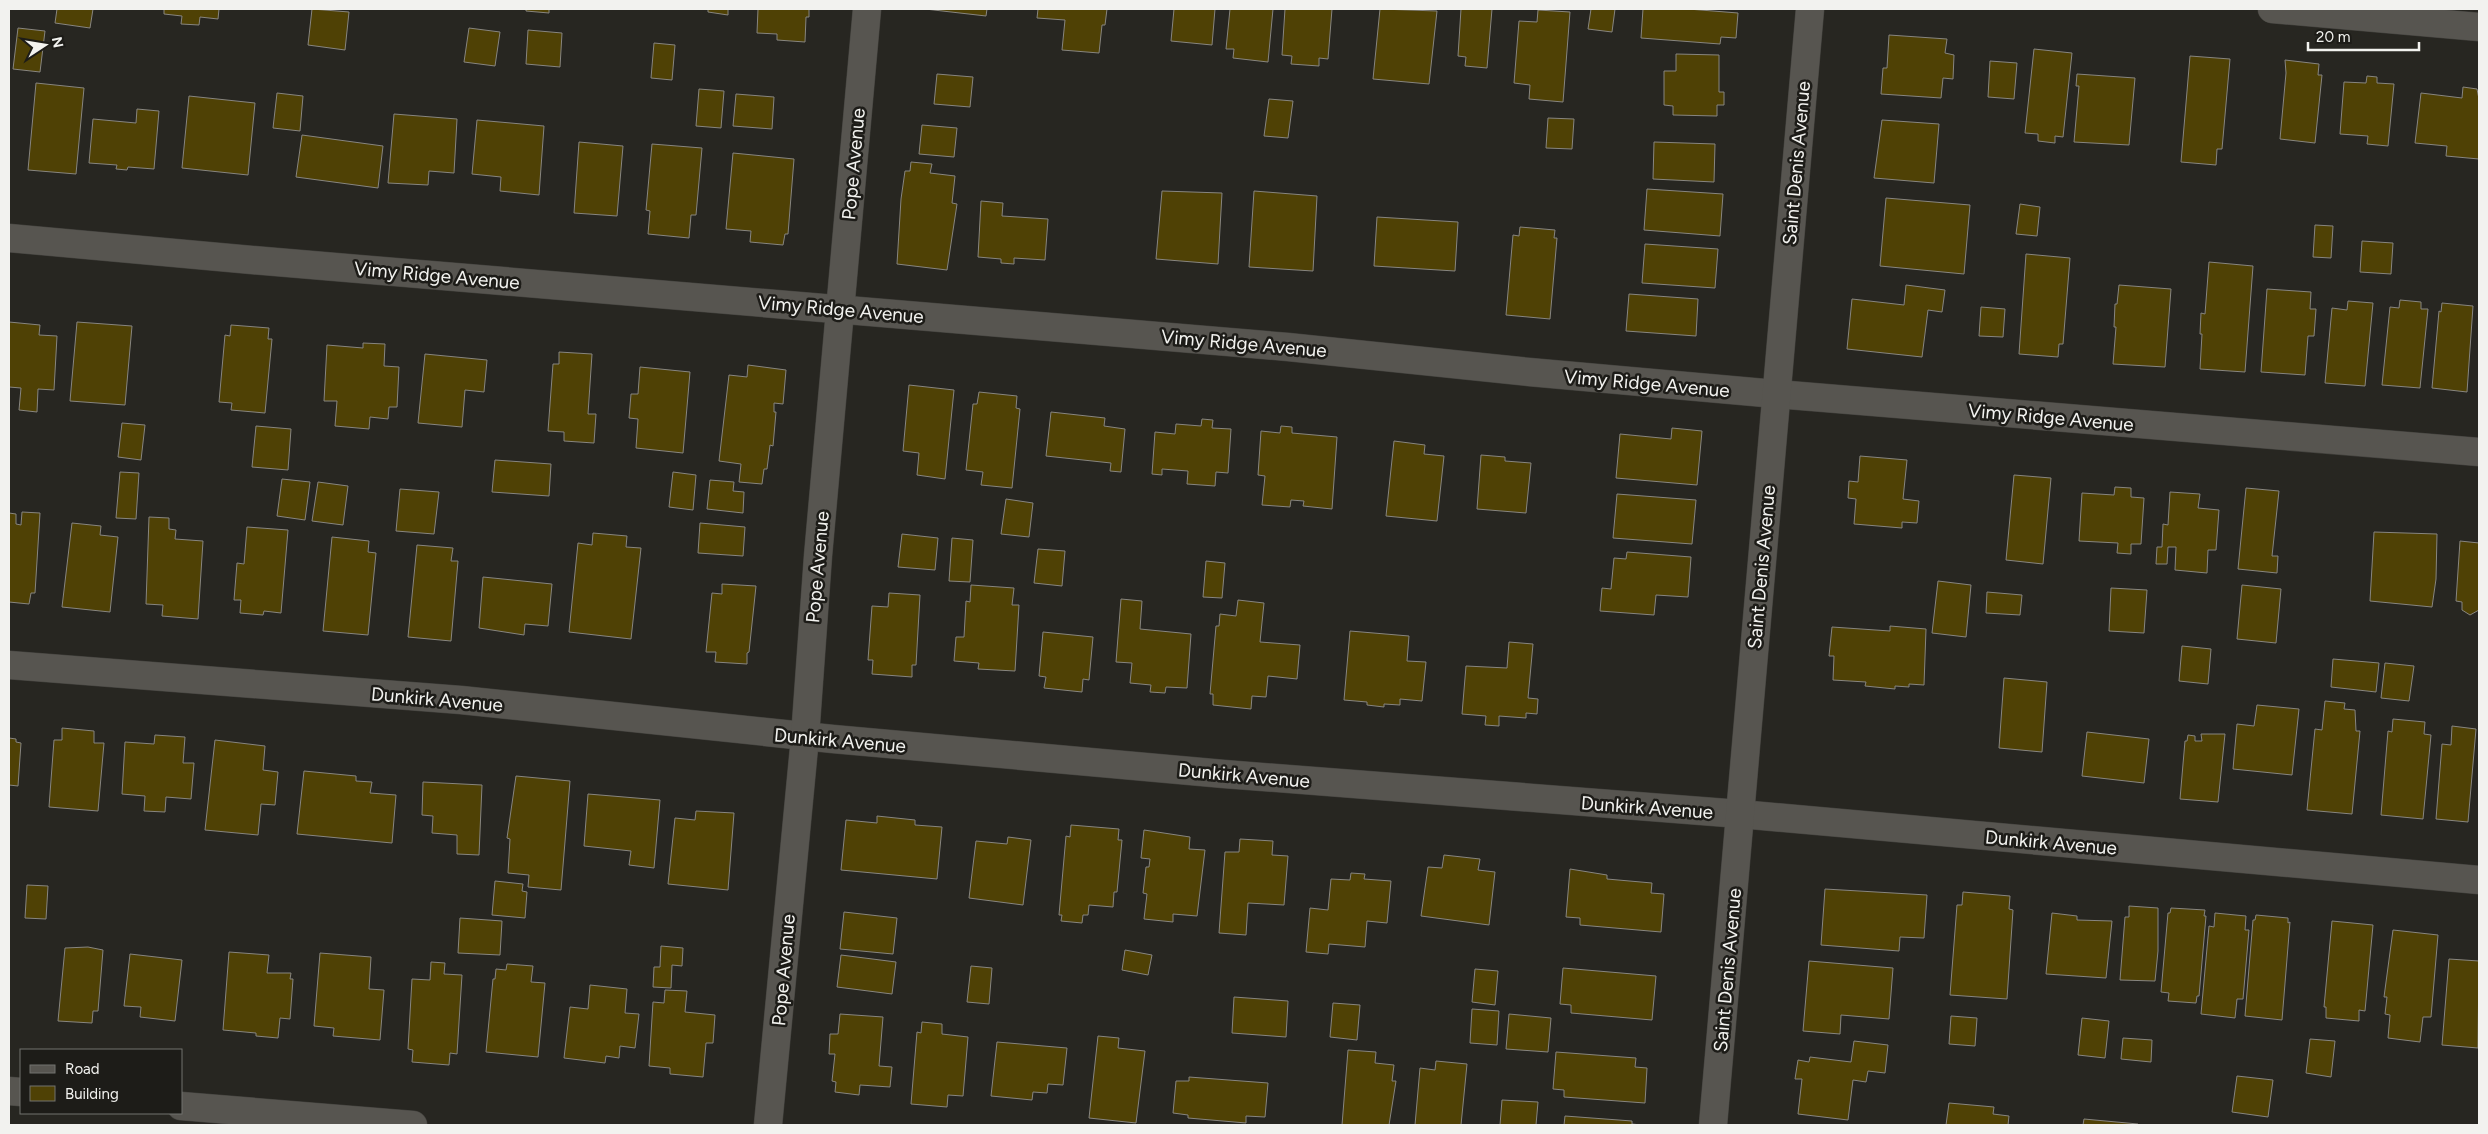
<svg xmlns="http://www.w3.org/2000/svg" width="2488" height="1134" font-family="Figtree,sans-serif">
<style>
.building{fill:#4f4105;stroke:#878580}
.lines{fill:none;stroke-linecap:round;stroke-linejoin:round}
.minor-casing{stroke:#42413d;stroke-width:29}
.minor{stroke:#575550;stroke-width:28}
.labels{text-anchor:middle;stroke-width:5;stroke-linejoin:round;paint-order:stroke}
.street-label{font-size:19px;fill:#f2f2ef;stroke:#1d1c18}
</style>
<rect width="100%" height="100%" fill="#272621"/>
<g class="building">
<path d="M57,9h36l-3,19 -35,-5z"/>
<path d="M164,9h55l-1,10 -18,-2 -1,8 -18,-1 1,-8 -18,-2z"/>
<path d="M312,9l37,3 -4,38 -37,-5z"/>
<path d="M526,9h23v4l-23,-2z"/>
<path d="M708,9h20v6l-20,-3z"/>
<path d="M758,9h51v8h-3l-1,25 -28,-2v-6l-20,-1z"/>
<path d="M925,9h62l-1,7z"/>
<path d="M1038,9h69l-2,16h-3l-3,28 -37,-3 3,-30 -28,-2z"/>
<path d="M1174,9h41l-3,36 -41,-4z"/>
<path d="M1230,9h43l-5,53 -35,-4 1,-9h-8z"/>
<path d="M1285,9h47l-4,50 -9,-1v8l-28,-2 1,-8 -10,-1z"/>
<path d="M1380,9l57,2 -8,73 -56,-5z"/>
<path d="M1461,9h31l-5,59 -22,-2 1,-9 -8,-1z"/>
<path d="M1591,9h24l-3,23 -24,-3z"/>
<path d="M1643,9h45l50,4 -2,25 -15,-1 -1,7 -79,-6z"/>
<path d="M1538,10l32,2 -7,90 -34,-3 1,-14 -16,-2 5,-62 18,1z"/>
<path d="M18,28l27,3 -5,41 -27,-3z"/>
<path d="M469,28l31,4 -5,34 -31,-4z"/>
<path d="M528,30l34,3 -2,34 -34,-3z"/>
<path d="M1889,35l58,4 -2,14 9,2 -1,24 -10,-1 -2,20 -60,-4 2,-26h4z"/>
<path d="M654,43l21,2 -3,35 -21,-2z"/>
<path d="M2034,49l38,4 -9,84 -8,-1v7l-17,-2v-7l-13,-1z"/>
<path d="M1676,54l43,1v37h5v13h-7v11l-44,-1v-9l-9,-1v-34h12z"/>
<path d="M2190,56l40,3 -8,90h-5l-1,16 -35,-3z"/>
<path d="M2285,60l34,4 -1,11h4l-7,68 -35,-4 6,-66z"/>
<path d="M1990,61l27,2 -3,36 -26,-2z"/>
<path d="M937,74l36,3 -3,30 -36,-3z"/>
<path d="M2077,74l58,4 -6,67 -55,-3 5,-56h-3z"/>
<path d="M2367,76l10,1v6l17,1 -6,62 -21,-2 1,-8 -28,-2 4,-52 22,1z"/>
<path d="M36,83l48,5 -8,86 -48,-4z"/>
<path d="M2463,87l14,2 2,10v60l-33,-3 1,-10 -32,-3 6,-50 41,5z"/>
<path d="M699,89l25,2 -3,37 -25,-2z"/>
<path d="M277,93l26,3 -3,35 -27,-3z"/>
<path d="M736,94l38,3 -2,32 -39,-3z"/>
<path d="M189,96l66,7 -7,72 -66,-7z"/>
<path d="M1269,99l24,2 -5,37 -24,-2z"/>
<path d="M137,109l22,2 -5,58 -26,-2 -1,3 -11,-1 1,-4 -28,-2 4,-44 43,4z"/>
<path d="M394,114l63,5 -3,54 -25,-2 -1,14 -40,-2z"/>
<path d="M1548,118l26,1 -2,30 -26,-1z"/>
<path d="M477,120l67,6 -5,69 -39,-4 1,-14 -29,-3z"/>
<path d="M1882,120l57,4 -5,59 -60,-5z"/>
<path d="M922,125l35,3 -3,29 -35,-3z"/>
<path d="M302,135l81,11 -5,42 -82,-11z"/>
<path d="M579,142l44,4 -6,70 -43,-3z"/>
<path d="M1654,142l61,2 -1,38 -61,-3z"/>
<path d="M652,144l50,4 -6,67h-5l-2,23 -41,-4 2,-23 -4,-1z"/>
<path d="M733,153l61,6 -6,75h-3l-2,11 -33,-3 1,-11 -25,-2z"/>
<path d="M911,162l21,2 -2,9 25,3 -3,27 5,1 -10,66 -50,-6 4,-65 4,-28h5z"/>
<path d="M1647,189l76,5 -3,42 -76,-6z"/>
<path d="M1162,191l60,2 -4,71 -62,-5z"/>
<path d="M1254,191l63,5 -4,75 -64,-4z"/>
<path d="M1886,198l84,7 -6,69 -84,-8z"/>
<path d="M981,201l22,2 -1,13 46,3 -3,41 -31,-2v6l-13,-1v-4l-23,-2z"/>
<path d="M2020,204l20,3 -3,29 -21,-2z"/>
<path d="M1377,217l81,5 -3,49 -81,-5z"/>
<path d="M2315,225l18,1 -2,32 -18,-1z"/>
<path d="M1520,227l35,3 -1,8h3l-7,81 -44,-4 7,-80 6,1z"/>
<path d="M2362,241l31,2 -2,31 -31,-2z"/>
<path d="M1645,244l73,5 -3,39 -73,-5z"/>
<path d="M2026,254l44,4 -7,86h-4l-1,13 -39,-3z"/>
<path d="M2209,262l44,4 -8,106 -45,-3 2,-35h-2l1,-21 4,1z"/>
<path d="M1906,285l39,5 -3,22 -14,-2 -6,47 -75,-8 5,-50 52,6z"/>
<path d="M2119,285l52,4 -6,78 -52,-3 3,-37h-2l1,-23h2z"/>
<path d="M2267,289l44,3 -1,17h6l-2,27h-6l-3,39 -44,-3z"/>
<path d="M1629,294l69,5 -2,37 -70,-5z"/>
<path d="M2400,300l21,2v7h7l-8,79 -38,-3 8,-78 9,1z"/>
<path d="M2348,301l25,2 -8,83 -40,-3 7,-75 15,2z"/>
<path d="M2442,303l31,3 -6,86 -35,-4 7,-77 2,1z"/>
<path d="M1981,307l24,2 -2,28 -24,-1z"/>
<path d="M9,322l31,3 -1,10 18,1 -3,54 -16,-1 -1,23 -18,-2 2,-22 -12,-1z"/>
<path d="M77,322l55,4 -7,79 -55,-4z"/>
<path d="M231,325l38,3 -1,11h4l-7,74 -34,-3 1,-7 -13,-1 6,-67 5,1z"/>
<path d="M363,343l22,1 -1,22 15,1 -2,40h-8l-1,12 -18,-2 -1,12 -34,-3 2,-25h-13l3,-56 36,3z"/>
<path d="M559,352l33,2 -4,60h8l-2,29 -30,-2v-9l-16,-1 5,-67h6z"/>
<path d="M425,354l62,6 -3,32 -19,-2 -3,37 -44,-4z"/>
<path d="M748,365l38,5 -3,34 -9,-1v9h2l-3,34 -3,-1 -3,24h-3l-2,15 -23,-2 2,-18 -22,-3 10,-86 18,2z"/>
<path d="M640,367l50,5 -7,81 -47,-5 2,-29 -9,-1 2,-24h7z"/>
<path d="M909,385l45,5 -9,89 -28,-4 2,-22 -16,-2z"/>
<path d="M979,392l38,4 -1,12 4,1 -8,79 -31,-3 2,-13 -17,-2 7,-66h4z"/>
<path d="M1051,412l54,6 -1,8 21,3 -4,43 -11,-1 1,-8 -65,-7z"/>
<path d="M1202,419l11,1 -1,8 19,1 -3,44 -12,-1 -1,14 -28,-2 1,-13 -26,-2v6l-10,-1 3,-42 20,2 1,-10 25,2z"/>
<path d="M122,423l23,2 -4,35 -23,-3z"/>
<path d="M256,426l35,3 -3,41 -36,-3z"/>
<path d="M1281,426l11,1v6l45,4 -5,72 -29,-3 1,-5 -13,-1 -1,7 -28,-2 3,-29 -7,-1 3,-44 19,2z"/>
<path d="M1672,428l30,3 -5,54 -81,-7 4,-44 51,5z"/>
<path d="M1394,441l31,4 -1,9 20,2 -7,65 -51,-5z"/>
<path d="M1481,455l24,2v4l26,2 -5,50 -49,-4z"/>
<path d="M1860,456l47,4 -4,39 16,2 -2,22 -15,-1v6l-48,-4 2,-25 -8,-1 1,-17 9,1z"/>
<path d="M495,460l56,4 -2,32 -57,-4z"/>
<path d="M120,472l19,1 -3,46 -20,-1z"/>
<path d="M673,472l23,3 -3,35 -24,-3z"/>
<path d="M2014,475l37,3 -8,86 -37,-4z"/>
<path d="M282,479l28,3 -5,38 -28,-4z"/>
<path d="M710,480l24,2 -1,9 11,1 -1,21 -36,-4z"/>
<path d="M318,482l30,4 -5,39 -31,-4z"/>
<path d="M2115,487l16,1v9l13,1 -3,46h-10v10l-14,-1 1,-10 -39,-2 3,-48 32,2z"/>
<path d="M2246,488l33,3 -7,65h6l-1,17 -39,-4z"/>
<path d="M400,489l39,3 -5,42 -38,-3z"/>
<path d="M2170,492l30,2 -2,14 21,2 -3,40h-8l-1,23 -32,-3 1,-23h-8l-1,17h-11l1,-17h5l1,-23 5,1z"/>
<path d="M1617,494l79,6 -4,44 -79,-6z"/>
<path d="M1006,499l27,4 -4,34 -28,-3z"/>
<path d="M22,512l18,1 -5,80h-4l-2,11 -20,-2v-89l7,1v10l5,1z"/>
<path d="M149,517l20,1v11l7,1 -1,9 28,2 -5,78 -36,-3 1,-11 -17,-1z"/>
<path d="M72,523l29,3 -1,9 18,2 -8,75 -48,-5z"/>
<path d="M700,523l45,4 -2,29 -45,-3z"/>
<path d="M247,527l41,3 -7,83 -17,-2 -1,4 -23,-2 1,-13h-7l3,-37 7,1z"/>
<path d="M2374,532l63,2 -1,45 -4,28 -62,-6z"/>
<path d="M593,533l34,3 -1,11 15,1 -10,91 -62,-7 9,-89 14,2z"/>
<path d="M902,534l36,4 -3,32 -37,-3z"/>
<path d="M332,537l37,4 -1,11 8,1 -8,82 -45,-4z"/>
<path d="M952,538l21,2 -3,42 -21,-1z"/>
<path d="M2460,541l19,2v67l-9,5 -8,-5v-8l-6,-1z"/>
<path d="M417,545l36,3 -2,13h7l-7,80 -43,-4z"/>
<path d="M1038,549l27,2 -3,35 -28,-3z"/>
<path d="M1627,552l64,5 -3,40 -32,-2 -2,20 -54,-4 2,-23 9,1 3,-31 12,1z"/>
<path d="M1206,561l19,2 -3,35 -19,-1z"/>
<path d="M483,577l69,7 -4,42 -23,-2 -1,11 -45,-7z"/>
<path d="M1938,581l33,4 -5,52 -34,-4z"/>
<path d="M722,584l34,2 -7,66 -2,1v11l-32,-2 1,-10h-10l6,-59 10,1z"/>
<path d="M971,585l43,3 -2,17h7l-4,66 -37,-2 1,-6 -25,-2 2,-24h8l2,-36 4,1z"/>
<path d="M2242,585l39,4 -5,54 -39,-4z"/>
<path d="M2111,588l36,2 -3,43 -35,-2z"/>
<path d="M1987,592l35,3 -2,20 -34,-2z"/>
<path d="M889,593l31,2 -4,70h-4v12l-40,-3 1,-14h-5l4,-54 16,1z"/>
<path d="M1121,599l21,2 -2,28 51,5 -4,54 -21,-1 -1,6 -15,-1 1,-7 -21,-2 2,-20 -16,-1z"/>
<path d="M1238,600l26,3 -4,39 40,3 -3,34 -29,-3 -2,21 -14,-1 -1,13 -38,-4v-11h-3l6,-68h3l1,-12 16,2z"/>
<path d="M1890,626l36,3 -2,56 -15,-1v3l-14,-1v3l-30,-3 1,-4 -33,-2 1,-24h-5l3,-29 58,4z"/>
<path d="M1350,631l59,5 -2,25 19,1 -4,39 -22,-2v6l-16,-1v3l-17,-2v-3l-23,-2z"/>
<path d="M1043,632l50,5 -4,43 -6,-1 -1,13 -38,-4 2,-11 -7,-1z"/>
<path d="M1509,642l24,2 -5,54 10,1 -1,15 -11,-1v5l-27,-2v10l-14,-1 1,-9 -24,-2 4,-48 41,2z"/>
<path d="M2182,646l29,3 -3,35 -29,-3z"/>
<path d="M2333,659l46,4 -3,29 -45,-5z"/>
<path d="M2385,663l29,3 -5,35 -28,-3z"/>
<path d="M2004,678l43,4 -5,70 -43,-4z"/>
<path d="M2325,701l20,2 -1,6 11,1 1,21h4l-8,83 -45,-4 8,-81 7,1z"/>
<path d="M2257,705l42,4 -7,66 -59,-6 4,-45 17,2z"/>
<path d="M2393,719l32,3 -1,12 7,1 -8,84 -42,-4 7,-84 4,1z"/>
<path d="M2452,726l24,3 -8,93 -32,-3 6,-75 9,1z"/>
<path d="M62,728l32,3v12h10l-6,68 -49,-4 5,-67h8z"/>
<path d="M2087,732l62,7 -5,44 -62,-7z"/>
<path d="M2201,734h24l-7,68 -38,-3 5,-58h2l1,-6 7,1v5h7z"/>
<path d="M155,735l30,2 -2,26h11l-3,36 -25,-2 -1,15 -21,-1 1,-15 -23,-2 3,-52 29,2z"/>
<path d="M9,738l7,1v3l5,1 -3,43 -9,-1v2z"/>
<path d="M215,740l50,6 -2,24 15,2 -3,33 -14,-1 -3,31 -53,-5z"/>
<path d="M304,771l52,5v5l16,1 -2,11 26,2 -4,48 -95,-9z"/>
<path d="M516,776l54,5 -9,109 -33,-3 1,-12 -21,-2 2,-34 -3,-1z"/>
<path d="M423,782l59,3 -3,70 -22,-1v-19l-25,-2 1,-17 -11,-1z"/>
<path d="M588,794l72,6 -6,68 -25,-3 2,-14 -47,-5z"/>
<path d="M696,811l38,2 -6,77 -60,-6 7,-66 20,2z"/>
<path d="M877,816l38,4v5l27,2 -5,52 -96,-9 5,-50 31,3z"/>
<path d="M1071,825l48,4 -1,11h4l-5,52h-3l-1,15 -24,-2 -1,10h-5l-1,8 -21,-2 1,-6h-3l7,-79 4,1z"/>
<path d="M1144,830l46,7 -1,12 16,1 -8,66 -24,-2v8l-29,-3 3,-25 -4,-1 3,-26h3l1,-8 -9,-1z"/>
<path d="M1008,837l23,3 -8,65 -54,-7 7,-57 31,3z"/>
<path d="M1240,839l33,2 -1,14 16,1 -4,49 -36,-2 -2,32 -27,-2 6,-81h14z"/>
<path d="M1444,855l36,4 -2,11 17,2 -6,53 -68,-9 7,-49 14,1z"/>
<path d="M1570,869l37,6v4l45,4 -1,10 13,1 -3,38 -81,-7v-7l-14,-1z"/>
<path d="M1351,873l14,1 -1,5 27,2 -4,42 -20,-2 -2,26 -36,-3 -1,10 -22,-2 4,-44 18,2 3,-31 19,1z"/>
<path d="M495,881l28,3 -1,7 5,1 -2,26 -33,-3z"/>
<path d="M27,885l21,1 -2,33 -21,-1z"/>
<path d="M1825,889l102,6 -3,43 -24,-1 -1,14 -78,-6z"/>
<path d="M1963,892l47,4 -1,13 4,1 -6,89 -57,-4 7,-90h5z"/>
<path d="M2129,906l29,2v43l-3,30 -35,-1 5,-63h4z"/>
<path d="M2171,908l34,2 -1,6h2l-7,80h-2l-1,7 -28,-2 1,-8 -8,-1 7,-79h2z"/>
<path d="M844,912l53,6 -4,36 -53,-5z"/>
<path d="M2052,913l25,3v4l35,1 -6,57 -60,-4z"/>
<path d="M2215,913l31,3 -1,14h4l-6,69h-6l-2,19 -34,-4 8,-88 5,1z"/>
<path d="M2256,915l32,3v5l2,-1 -8,98 -37,-4 8,-96h2z"/>
<path d="M460,918l42,3 -2,34 -42,-2z"/>
<path d="M2332,921l41,4 -8,86 -6,-1v11l-33,-3v-11h-2z"/>
<path d="M2393,930l45,5 -7,82h-8l-3,25 -32,-4 2,-23 -5,-1 2,-17h-3z"/>
<path d="M661,946l22,2 -1,18 -10,-1 -1,23 -18,-1 1,-20h6z"/>
<path d="M88,947l15,3 -5,61h-5l-1,12 -34,-2 7,-73z"/>
<path d="M1125,950l27,5 -4,20 -26,-5z"/>
<path d="M229,952l40,3 -2,18h24l-1,6h3l-3,40 -10,-1 -2,20 -22,-2v-3l-33,-3z"/>
<path d="M320,953l51,4 -2,32 15,1 -4,50 -47,-4 1,-8 -20,-2z"/>
<path d="M130,954l52,6 -7,61 -35,-4 1,-10 -17,-1z"/>
<path d="M841,955l55,7 -4,32 -55,-7z"/>
<path d="M2449,959l30,2 -1,87 -36,-3z"/>
<path d="M1809,961l84,7 -4,51 -48,-4 -1,19 -37,-3z"/>
<path d="M431,962l14,1 -1,11 18,1 -5,79 -7,-1 -1,12 -37,-3 1,-12 -5,-1 4,-70 18,1z"/>
<path d="M507,964l26,2 -2,16 14,1 -7,74 -52,-5 7,-73h2l1,-10 10,1z"/>
<path d="M971,966l21,2 -3,36 -22,-2z"/>
<path d="M1563,968l93,8 -4,44 -81,-7v-8l-11,-1z"/>
<path d="M1475,969l23,2 -3,34 -23,-3z"/>
<path d="M590,985l37,4 -2,24 14,1 -4,34 -15,-2 -1,12 -13,-2 -1,7 -41,-5 6,-51 18,2z"/>
<path d="M665,990l22,1 -2,21 30,3 -2,28h-7l-3,34 -33,-3v-6l-21,-2 4,-64 11,1z"/>
<path d="M1234,997l54,4 -2,36 -54,-4z"/>
<path d="M1333,1003l27,2 -3,35 -27,-3z"/>
<path d="M1472,1009l27,2 -2,34 -27,-2z"/>
<path d="M840,1014l43,3 -4,49 13,1 -2,20 -30,-2 -1,10 -24,-3 1,-10 -4,-1 3,-27h-6l1,-20h8z"/>
<path d="M1509,1014l42,4 -3,34 -42,-3z"/>
<path d="M1951,1016l26,2 -2,28 -26,-2z"/>
<path d="M2082,1018l27,3 -4,37 -27,-3z"/>
<path d="M922,1022l20,2v10l26,3 -5,59 -15,-1 -1,12 -36,-3 6,-72 4,1z"/>
<path d="M1098,1036l21,2 -1,10 27,3 -9,72 -47,-5z"/>
<path d="M2123,1038l29,2 -1,22 -30,-3z"/>
<path d="M2310,1039l25,2 -4,36 -25,-4z"/>
<path d="M1854,1041l34,4 -3,28 -17,-2 -2,11 -13,-2 -5,40 -50,-6 4,-35h-7l3,-19 11,2 1,-5 41,5z"/>
<path d="M997,1042l70,6 -4,37 -15,-1 -1,9 -14,-1 -1,8 -41,-4z"/>
<path d="M1348,1050l28,2 -1,11 19,2 -2,16h4l-7,44h-47z"/>
<path d="M1556,1052l80,6 -1,9 12,1 -2,35 -81,-6v-7l-11,-1z"/>
<path d="M1436,1061l31,3 -6,61h-46l5,-57 15,2z"/>
<path d="M2237,1076l36,4 -5,37 -36,-5z"/>
<path d="M1189,1077l79,6 -3,34 -19,-1v7l-58,-5v-3l-15,-2 3,-32h13z"/>
<path d="M1502,1100l36,2 -2,23h-36z"/>
<path d="M1949,1103l45,4 -1,7 16,2 -1,9h-62z"/>
<path d="M1565,1116l67,5v3l9,1h-77z"/>
<path d="M2084,1119l54,5v1h-55z"/>
</g>
<g class="lines">
<defs>
<g id="minor">
<path d="M2272,9l207,18"/>
<path d="M9,238l243,22 1036,87 241,25 247,22 703,58"/>
<path d="M9,665l452,35 372,39 391,35 516,40 739,66"/>
<path d="M9,1091l12,1"/>
<path d="M181,1106l232,19"/>
<path d="M768,1125l37,-388 13,-181 49,-547"/>
<path d="M1713,1125l97,-1116"/>
</g>
</defs>
<use href="#minor" class="minor-casing"/>
<use href="#minor" class="minor"/>
</g>
<g class="labels">
<g class="street-label">
<text transform="translate(1796 163) rotate(-85)" y="7">Saint Denis Avenue</text>
<text transform="translate(853 164) rotate(-85)" y="7">Pope Avenue</text>
<text transform="translate(437 275) rotate(5)" y="7">Vimy Ridge Avenue</text>
<text transform="translate(841 309) rotate(5)" y="7">Vimy Ridge Avenue</text>
<text transform="translate(1244 343) rotate(5)" y="7">Vimy Ridge Avenue</text>
<text transform="translate(1647 383) rotate(5)" y="7">Vimy Ridge Avenue</text>
<text transform="translate(2051 417) rotate(5)" y="7">Vimy Ridge Avenue</text>
<text transform="translate(817 567) rotate(-85)" y="7">Pope Avenue</text>
<text transform="translate(1761 567) rotate(-85)" y="7">Saint Denis Avenue</text>
<text transform="translate(437 699) rotate(5)" y="7">Dunkirk Avenue</text>
<text transform="translate(840 740) rotate(5)" y="7">Dunkirk Avenue</text>
<text transform="translate(1244 775) rotate(5)" y="7">Dunkirk Avenue</text>
<text transform="translate(1647 807) rotate(4)" y="7">Dunkirk Avenue</text>
<text transform="translate(2051 842) rotate(5)" y="7">Dunkirk Avenue</text>
<text transform="translate(783 970) rotate(-85)" y="7">Pope Avenue</text>
<text transform="translate(1727 970) rotate(-85)" y="7">Saint Denis Avenue</text>
</g>
</g>
<rect width="2488" height="1134" fill="none" stroke="#f2f2ef" stroke-width="20"/>
<rect x="20" y="1049" width="162" height="65" fill="#1d1c18" stroke="#72726e"/>
<rect x="30" y="1065" width="25" height="8" fill="#575550" stroke="#72726e"/>
<text x="65" y="1074" font-size="15" fill="#f2f2ef">Road</text>
<rect x="30" y="1086" width="25" height="15" fill="#4f4105" stroke="#72726e"/>
<text x="65" y="1099" font-size="15" fill="#f2f2ef">Building</text>
<g transform="translate(45 45) rotate(78)" stroke="#1d1c18" stroke-width="4" paint-order="stroke">
<path d="M0-4L9 19L0 12L-9 19Z" fill="#f2f2ef"/>
<text y="-8" font-size="14" font-weight="bold" text-anchor="middle" fill="#f2f2ef">N</text>
</g>
<path d="M2308 42v8h111v-8" fill="none" stroke="#f2f2ef" stroke-width="2.5"/>
<text x="2316" y="42" font-size="15" fill="#f2f2ef" stroke="#1d1c18" stroke-width="4" paint-order="stroke">20 m</text>
</svg>
